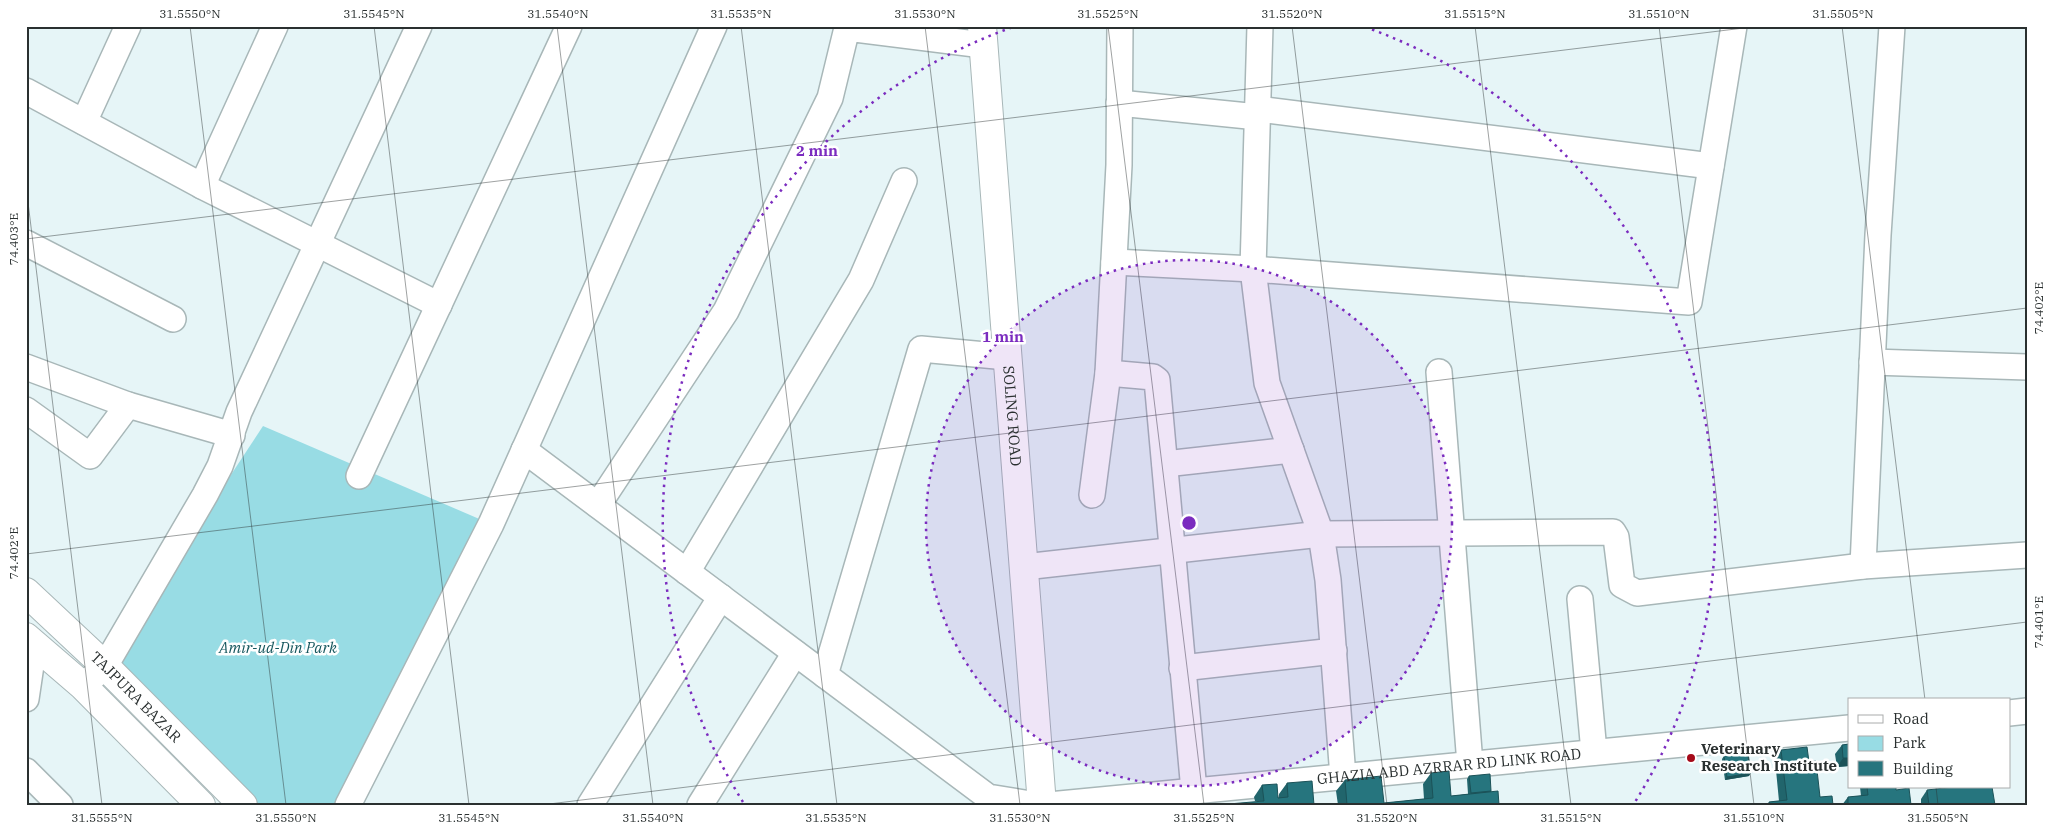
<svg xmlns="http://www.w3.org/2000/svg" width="2053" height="831" font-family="'IBM Plex Serif',serif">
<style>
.green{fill:#98dce4}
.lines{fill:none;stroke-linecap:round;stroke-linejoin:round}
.street-casing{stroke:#a8b7b8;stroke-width:28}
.secondary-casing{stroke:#a8b7b8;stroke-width:30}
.street{stroke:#fff;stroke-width:25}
.secondary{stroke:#fff;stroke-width:28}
.wall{fill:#21656c}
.shaded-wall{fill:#1b5258}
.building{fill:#26757e;stroke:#1b5258}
.ticks{fill:none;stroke:#2a3030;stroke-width:1;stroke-opacity:0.45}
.ring{fill:none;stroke:#7b2cbf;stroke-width:2.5;stroke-dasharray:2.5 5}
.poi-dot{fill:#a40a19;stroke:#fff;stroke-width:2}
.labels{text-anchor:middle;stroke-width:5;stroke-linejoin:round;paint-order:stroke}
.street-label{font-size:15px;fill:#2a3030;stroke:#fff}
.park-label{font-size:15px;font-style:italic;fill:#15565d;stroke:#fff}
.poi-label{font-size:15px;font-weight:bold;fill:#2a3030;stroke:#fff;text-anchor:start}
.centre{fill:#7b2cbf;stroke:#fff;stroke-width:2.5}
.ring-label{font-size:15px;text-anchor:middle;font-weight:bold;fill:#7b2cbf;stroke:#fff;stroke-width:5;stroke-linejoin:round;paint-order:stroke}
.neatline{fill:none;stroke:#2a3030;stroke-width:2}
.ticks-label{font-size:12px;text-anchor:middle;fill:#2a3030}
</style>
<rect width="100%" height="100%" fill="#e6f5f7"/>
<path class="green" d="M263,426l228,98 -143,281h-105l-138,-139z"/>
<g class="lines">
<defs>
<g id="street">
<path d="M1260,26l-7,243 14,114 54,151 7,46 15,197"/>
<path d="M26,91l176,95 237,119"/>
<path d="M1119,103l139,14"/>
<path d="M1258,109l453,57"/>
<path d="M84,122l44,-96"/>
<path d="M202,186l73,-160"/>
<path d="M26,243l147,76"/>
<path d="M1114,262l139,7 436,33 45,-276"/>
<path d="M1872,362l155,5"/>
<path d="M26,367l102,38 104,30"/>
<path d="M1439,372l31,392"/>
<path d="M1108,373l45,4 4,3 37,411"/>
<path d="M26,410l64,46 38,-51"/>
<path d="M524,450l464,347 49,8"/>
<path d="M1165,464l126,-14"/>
<path d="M359,476l210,-450"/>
<path d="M1092,495l16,-122 11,-208 1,-139"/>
<path d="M598,505l128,-194 104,-213 17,-70 136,17"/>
<path d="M1863,566l15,-331 14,-209"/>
<path d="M1024,567l297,-33 292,-2 3,5 6,48 15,8 226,-27 164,-11"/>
<path d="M687,572l174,-292 43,-99"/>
<path d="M1580,599l14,153"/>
<path d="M1182,668l152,-17"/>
<path d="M825,675l96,-326 86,8"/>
<path d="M83,686l22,-20 100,-171 15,-29 19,-54 180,-386"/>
<path d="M26,699l8,-54"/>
<path d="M2009,713l18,-2"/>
<path d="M26,771l34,34"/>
<path d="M348,805l143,-281 223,-498"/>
<path d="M590,805l131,-208"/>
<path d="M700,805l95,-152"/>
<path id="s1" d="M1049,805l800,-77"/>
</g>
<g id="secondary">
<path id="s2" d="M982,26l60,779"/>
<path id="s3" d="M26,592l79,74 138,139"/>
<path d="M26,637l57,49 118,119"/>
</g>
</defs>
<use href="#street" class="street-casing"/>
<use href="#secondary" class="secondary-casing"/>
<use href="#street" class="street"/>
<use href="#secondary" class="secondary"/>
</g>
<g class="wall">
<path d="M1849,744v22l-12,1 -2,-13 7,-9z"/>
<path d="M1781,750l28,12 11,35 13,8h-66l2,-3 10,-1 -4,-41z"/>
<path d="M1724,756l25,20 -24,4 -3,-21z"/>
<path d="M1431,773l20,23 17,-2 -1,-15 2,-3 22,15 8,14h-161l-2,-14 9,-11 39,23 40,-4 -1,-15z"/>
<path d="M1287,783l27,22 -59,-4 -1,-4 8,-12 16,13 1,-1v-3z"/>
<path d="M1860,787h36v3l15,15h-69l6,-8 13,-1z"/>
<path d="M1927,790l68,15h-74v-6z"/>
</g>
<g class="shaded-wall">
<path d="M1843,758h6v8l-12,1z"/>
<path d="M1751,773l-2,3 -24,4 2,-3z"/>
</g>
<g class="building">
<path d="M1849,744v14h-6l-1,-13z"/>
<path d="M1807,747l2,15 7,-1 4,36 12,-1 1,9h-63l-1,-3 18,-2 -6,-50z"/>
<path d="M1748,753l3,20 -24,4 -3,-21z"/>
<path d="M1449,771l2,25 47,-5 1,14h-152l-2,-25 36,-4 3,27 49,-5 -2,-25z"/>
<path d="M1490,774l1,17 -20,2 -2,-17z"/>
<path d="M1312,781l2,24h-97l47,-4 -2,-16 15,-1 1,14 10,-1 -1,-14z"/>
<path d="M1867,787h29v3l13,-2 2,17h-63v-8l20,-2z"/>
<path d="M1953,787h39l3,18h-66l-2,-15z"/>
</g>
<path class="ticks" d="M190,26l96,779M374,26l95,779M557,26l96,779M741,26l96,779M925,26l95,779M1108,26l96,779M1292,26l95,779M1475,26l96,779M1659,26l95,779M1842,26l83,674M2026,26l1,7M26,186l76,619M26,239l1734,-213M26,554l2001,-246M1936,787l2,18M541,805l1486,-183"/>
<circle cx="1189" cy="523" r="263" fill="#7b2cbf" fill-opacity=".12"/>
<g class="ring">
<circle cx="1189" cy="523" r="263"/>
<path d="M743 802A526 526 0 0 1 1013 27M1365 27A526 526 0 0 1 1635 802"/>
</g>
<circle class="poi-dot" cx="1691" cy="758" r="5"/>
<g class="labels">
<g class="street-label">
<text dy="5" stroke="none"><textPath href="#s2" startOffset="391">SOLING ROAD</textPath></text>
<text dy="5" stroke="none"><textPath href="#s3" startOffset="152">TAJPURA BAZAR</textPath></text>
<text dy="5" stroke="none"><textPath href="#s1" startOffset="402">GHAZIA ABD AZRRAR RD LINK ROAD</textPath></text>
</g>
<g class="park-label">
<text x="278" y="653">Amir-ud-Din Park</text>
</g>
<g class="poi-label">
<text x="1701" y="754">Veterinary<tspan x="1701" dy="17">Research Institute</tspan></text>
</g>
</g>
<circle cx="1189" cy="523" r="8" class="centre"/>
<g class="ring-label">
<text x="817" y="156">2 min</text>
<text x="1003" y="342">1 min</text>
</g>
<rect width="2053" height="831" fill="none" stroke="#ffffff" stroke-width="55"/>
<rect x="1848" y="698" width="162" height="90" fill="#ffffff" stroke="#aaacac"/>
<rect x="1858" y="715" width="25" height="8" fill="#ffffff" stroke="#aaacac"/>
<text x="1893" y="724" font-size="15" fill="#2a3030">Road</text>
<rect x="1858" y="736" width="25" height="15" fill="#98dce4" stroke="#aaacac"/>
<text x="1893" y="748" font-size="15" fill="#2a3030">Park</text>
<rect x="1858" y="761" width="25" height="15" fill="#26757e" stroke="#aaacac"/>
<text x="1893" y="774" font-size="15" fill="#2a3030">Building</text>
<rect x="28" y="28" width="1998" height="776" class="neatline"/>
<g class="ticks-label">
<text x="190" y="18">31.5550°N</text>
<text x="374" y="18">31.5545°N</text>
<text x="558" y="18">31.5540°N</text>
<text x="741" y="18">31.5535°N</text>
<text x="925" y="18">31.5530°N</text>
<text x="1108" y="18">31.5525°N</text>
<text x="1292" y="18">31.5520°N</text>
<text x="1475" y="18">31.5515°N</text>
<text x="1659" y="18">31.5510°N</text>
<text x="1843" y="18">31.5505°N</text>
<text transform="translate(14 239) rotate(-90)" y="4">74.403°E</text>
<text transform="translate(2039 308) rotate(-90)" y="4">74.402°E</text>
<text transform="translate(14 553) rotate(-90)" y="4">74.402°E</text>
<text transform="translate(2039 622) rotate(-90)" y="4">74.401°E</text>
<text x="102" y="822">31.5555°N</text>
<text x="286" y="822">31.5550°N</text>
<text x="469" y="822">31.5545°N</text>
<text x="653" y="822">31.5540°N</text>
<text x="836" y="822">31.5535°N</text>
<text x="1020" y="822">31.5530°N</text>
<text x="1204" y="822">31.5525°N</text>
<text x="1387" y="822">31.5520°N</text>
<text x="1571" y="822">31.5515°N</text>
<text x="1754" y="822">31.5510°N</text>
<text x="1938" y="822">31.5505°N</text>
</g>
</svg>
